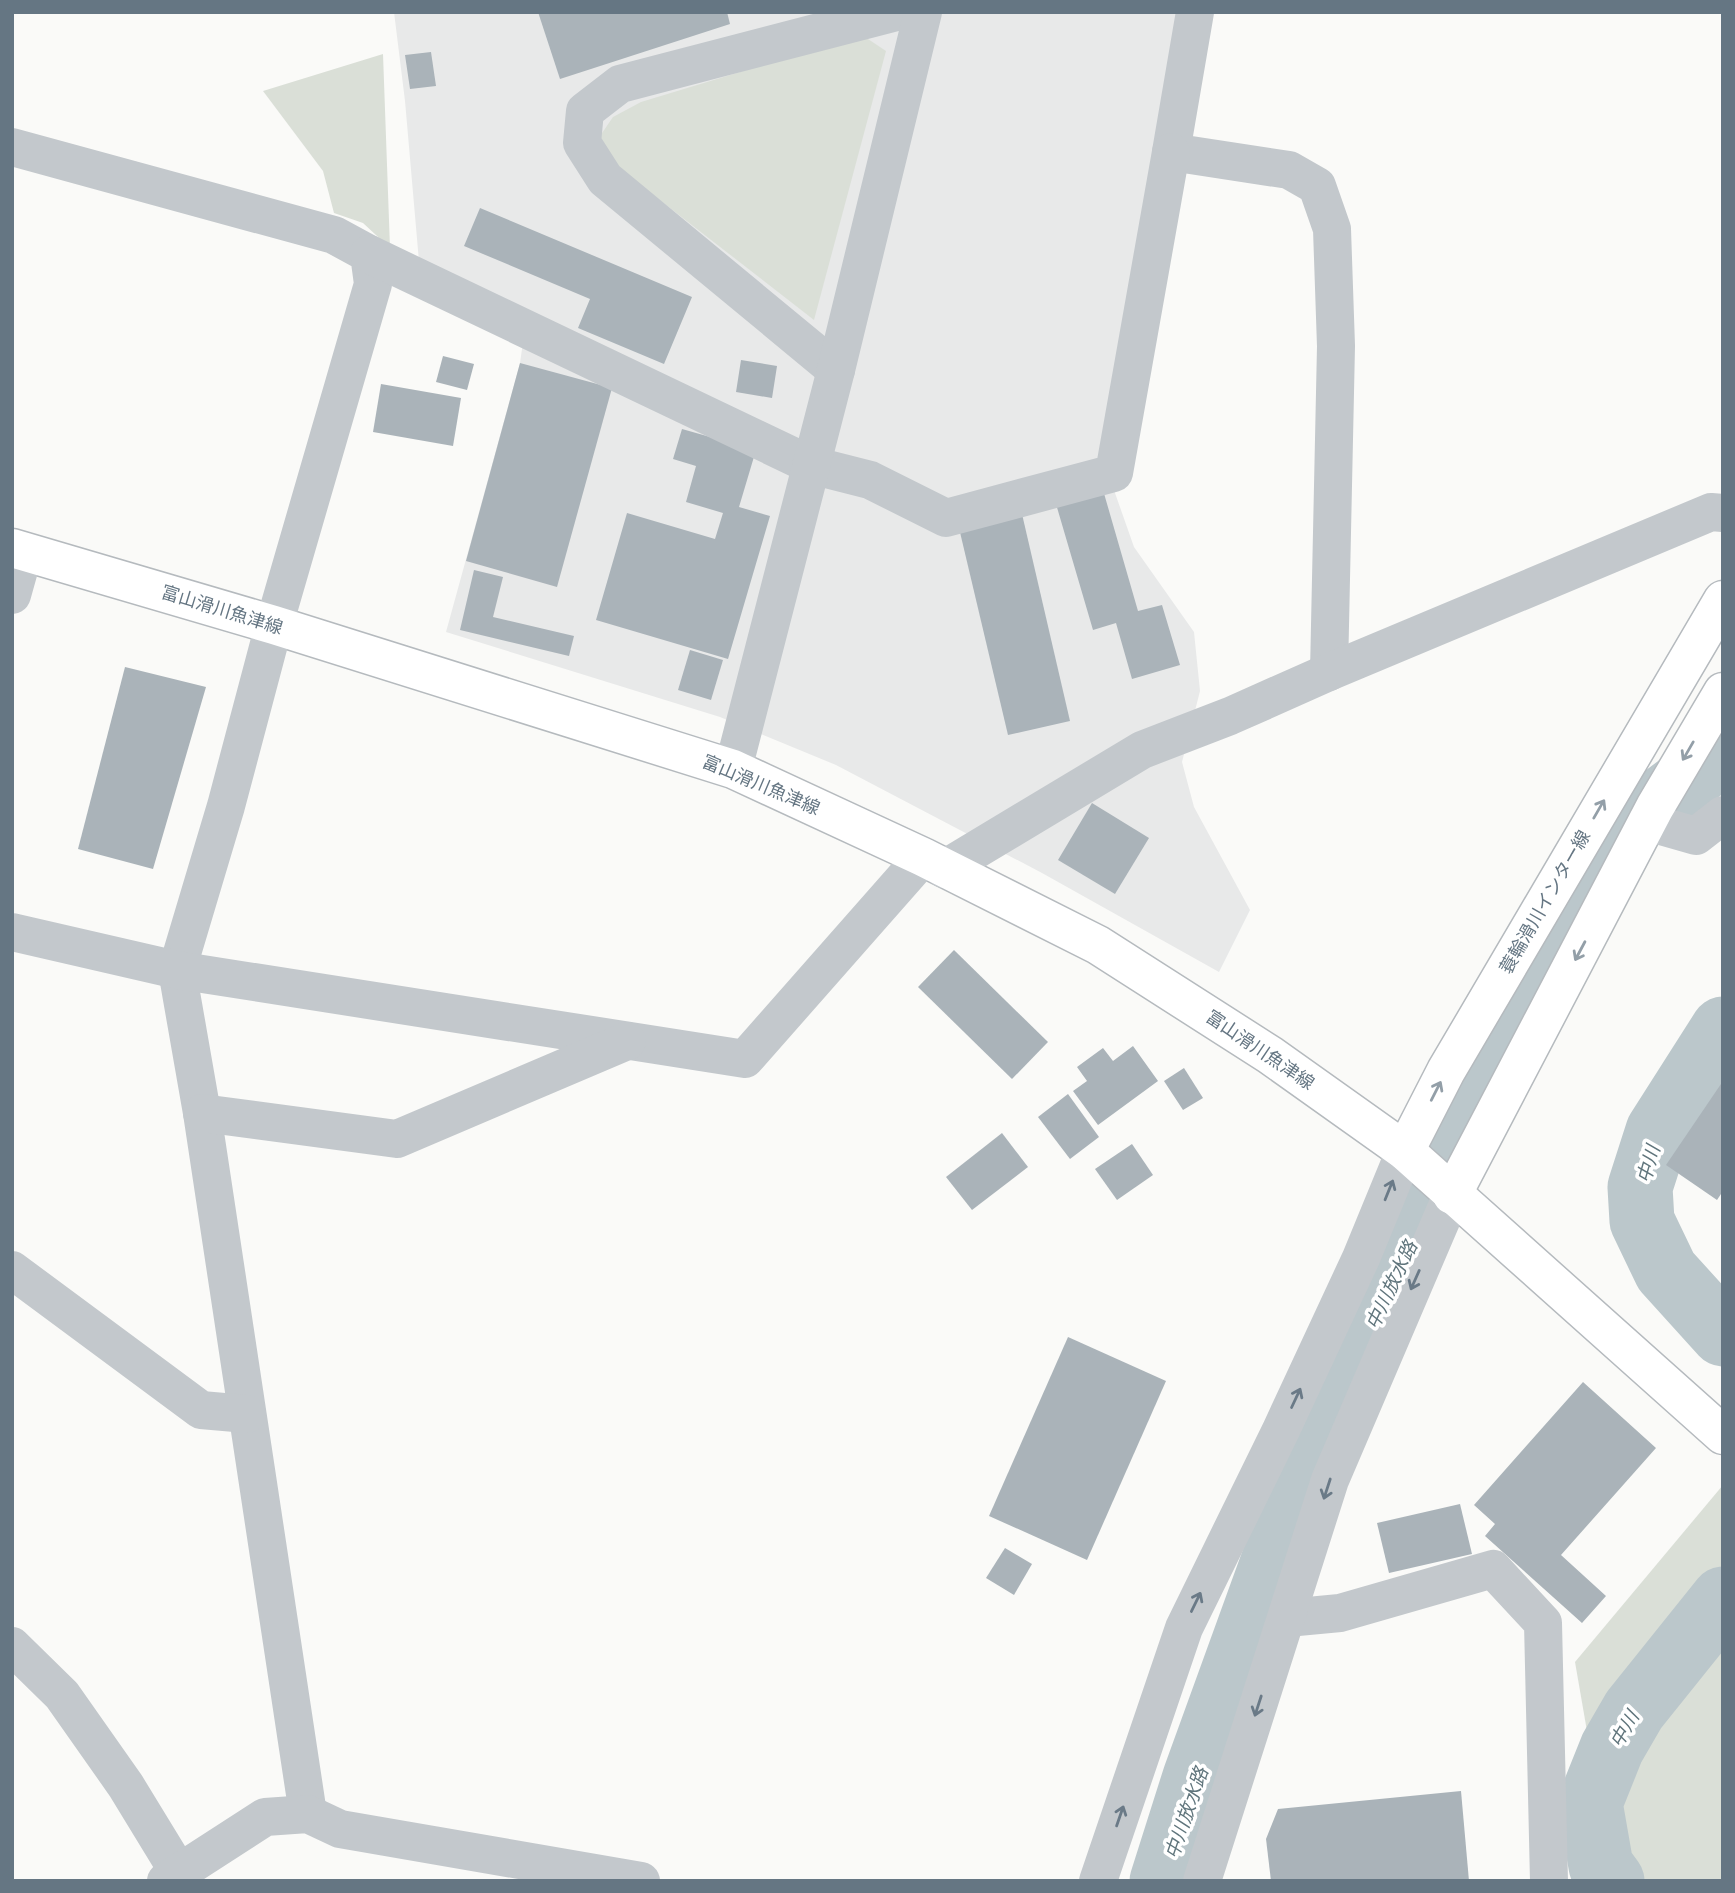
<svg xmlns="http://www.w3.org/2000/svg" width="1735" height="1893" font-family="'Fira Sans Condensed','Noto Sans JP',sans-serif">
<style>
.built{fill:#e8e9e9}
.green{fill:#dadfd7}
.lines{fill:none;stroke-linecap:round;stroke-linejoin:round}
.river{stroke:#bbc7cb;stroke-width:65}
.building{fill:#aab3b9}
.major-casing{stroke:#b5babe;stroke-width:41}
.minor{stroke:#c3c8cc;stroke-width:38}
.major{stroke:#fff;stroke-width:38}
.oneway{stroke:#939fa8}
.oneway2{stroke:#6a7a87}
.labels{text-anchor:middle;stroke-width:7;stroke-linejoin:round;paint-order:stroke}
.street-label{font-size:18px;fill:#657683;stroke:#fff}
.water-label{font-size:19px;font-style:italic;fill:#60757c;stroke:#fff}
</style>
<rect width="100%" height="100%" fill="#fafaf8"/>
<path class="built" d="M394,12h814l-93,481 19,54 60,85 6,59 -18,71 12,45 56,103 -31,62 -177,-99 -206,-108 -116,-48 -274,-85 74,-269 6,-42 -106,-48 -15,-172z"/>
<g class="green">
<path d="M862,35l24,16 -72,269 -207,-161 -7,-23 13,-19 28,-15z"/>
<path d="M383,54l7,194 -27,-25 -29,-10 -11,-42 -60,-80z"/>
<path d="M1723,1485v396h-110l-38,-219z"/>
</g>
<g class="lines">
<g class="river">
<path d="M1723,1029l-65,102 -18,56 2,34 24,50 57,63"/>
<path d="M1162,1881l33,-104 115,-317 169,-366 128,-254 116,-87"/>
<path d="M1612,1881l-11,-15 -11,-63 22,-55 22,-38 89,-111"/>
</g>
</g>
<g class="building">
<path d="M538,12h189l3,12 -170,55z"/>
<path d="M431,52l5,34 -26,3 -5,-34z"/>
<path d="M480,208l212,89 -28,67 -86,-36 12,-29 -126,-53z"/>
<path d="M443,356l31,8 -7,26 -31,-8z"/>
<path d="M741,360l36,6 -5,32 -36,-6z"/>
<path d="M520,363l92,25 -55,199 -91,-26z"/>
<path d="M381,384l80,14 -8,48 -80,-14z"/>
<path d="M682,429l74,21 -17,57 31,9 -42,143 -132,-39 31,-107 88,26 8,-26 -37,-11 10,-36 -23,-7z"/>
<path d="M1103,490l35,121 24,-6 18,60 -48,14 -16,-56 -23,7 -37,-126z"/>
<path d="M1022,514l48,207 -62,14 -49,-207z"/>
<path d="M474,570l29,7 -10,40 81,19 -5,20 -109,-26z"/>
<path d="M690,650l33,10 -12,40 -33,-10z"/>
<path d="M125,667l81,20 -53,182 -75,-20z"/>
<path d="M1092,803l57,35 -34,56 -57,-34z"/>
<path d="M954,950l94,92 -36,37 -94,-92z"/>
<path d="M1133,1046l25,35 -60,44 -25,-34 14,-10 -10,-14 26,-19 10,13z"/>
<path d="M1184,1068l19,30 -20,12 -19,-29z"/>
<path d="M1723,1081v110l-6,9 -51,-35z"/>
<path d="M1068,1094l31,43 -29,22 -32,-42z"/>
<path d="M1002,1133l26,34 -56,43 -26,-33z"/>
<path d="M1132,1144l21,31 -36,25 -22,-31z"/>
<path d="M1068,1337l98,44 -79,179 -98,-44z"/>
<path d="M1583,1382l73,66 -95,107 45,41 -24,27 -97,-87 10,-12 -21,-19z"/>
<path d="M1460,1504l12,50 -83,19 -12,-50z"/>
<path d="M1005,1548l27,16 -18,31 -28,-17z"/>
<path d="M1461,1791l8,90h-198l-5,-42 12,-30z"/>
</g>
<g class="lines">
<defs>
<g id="major">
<path d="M12,548l262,77 459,144 190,88 175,88 172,110 135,96 318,284"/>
<path d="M1405,1151l41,-80 277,-471"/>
<path d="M1452,1195l203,-388 68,-115"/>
</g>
</defs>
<use href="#major" class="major-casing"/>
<g class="minor">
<path d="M1195,12l-24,140 118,18 28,16 15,43 4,117 -7,326"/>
<path d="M12,147l322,88 35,19 4,30 -99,341 -48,181 -49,164 25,143 106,701"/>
<path d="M369,254l442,211 59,15 76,38 168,-45 57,-321"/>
<path d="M836,370l-231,-191 -23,-36 3,-32 35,-27 276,-72"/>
<path d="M12,595l12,-43"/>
<path d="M733,769l103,-399 87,-358"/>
<path d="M1647,822l49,14 27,-21"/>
<path d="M944,869l198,-119 88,-34 99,-44 382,-160 12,1"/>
<path d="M12,932l165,38 568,89 178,-202"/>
<path d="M202,1113l195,26 230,-98"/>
<path d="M12,1270l189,140 46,4"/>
<path d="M1287,1618l53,-5 153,-44 50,54 6,258"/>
<path d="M12,1646l50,49 64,91 58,95"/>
<path d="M166,1881l99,-64 43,-3 32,15 301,52"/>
<path d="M1098,1881l86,-253 97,-198 80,-172 44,-107"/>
<path d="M1202,1881l128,-401 122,-285"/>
</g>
<use href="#major" class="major"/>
</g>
<defs><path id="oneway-shaft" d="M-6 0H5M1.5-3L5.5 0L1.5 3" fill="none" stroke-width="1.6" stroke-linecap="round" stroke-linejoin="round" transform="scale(1.75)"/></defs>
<g class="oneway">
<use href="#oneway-shaft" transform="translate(1688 751) rotate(120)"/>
<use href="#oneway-shaft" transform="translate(1599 809) rotate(-60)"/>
<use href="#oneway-shaft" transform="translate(1580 951) rotate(118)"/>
<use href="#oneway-shaft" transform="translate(1436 1091) rotate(-63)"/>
</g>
<g class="oneway2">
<use href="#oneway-shaft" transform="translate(1389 1190) rotate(-68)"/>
<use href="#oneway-shaft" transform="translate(1415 1280) rotate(114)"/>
<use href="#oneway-shaft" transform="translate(1296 1398) rotate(-65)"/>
<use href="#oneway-shaft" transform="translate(1327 1489) rotate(108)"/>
<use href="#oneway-shaft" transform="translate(1196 1602) rotate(-64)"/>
<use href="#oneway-shaft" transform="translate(1258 1706) rotate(108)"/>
<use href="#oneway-shaft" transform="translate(1120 1816) rotate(-71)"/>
</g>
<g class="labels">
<g class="street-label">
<text transform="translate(222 610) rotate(17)" y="6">富山滑川魚津線</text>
<text transform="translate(761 785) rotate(23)" y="6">富山滑川魚津線</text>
<text transform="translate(1545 902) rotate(-60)" y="6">蓑輪滑川インター線</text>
<text transform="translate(1260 1050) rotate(34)" y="6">富山滑川魚津線</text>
</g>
<g class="water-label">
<text transform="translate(1648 1164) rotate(-74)" y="7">中川</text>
<text transform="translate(1391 1285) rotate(-65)" y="7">中川放水路</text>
<text transform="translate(1624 1729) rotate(-60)" y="7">中川</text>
<text transform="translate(1186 1813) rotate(-71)" y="7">中川放水路</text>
</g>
</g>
<rect width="1735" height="1893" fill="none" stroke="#657683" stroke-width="28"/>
</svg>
